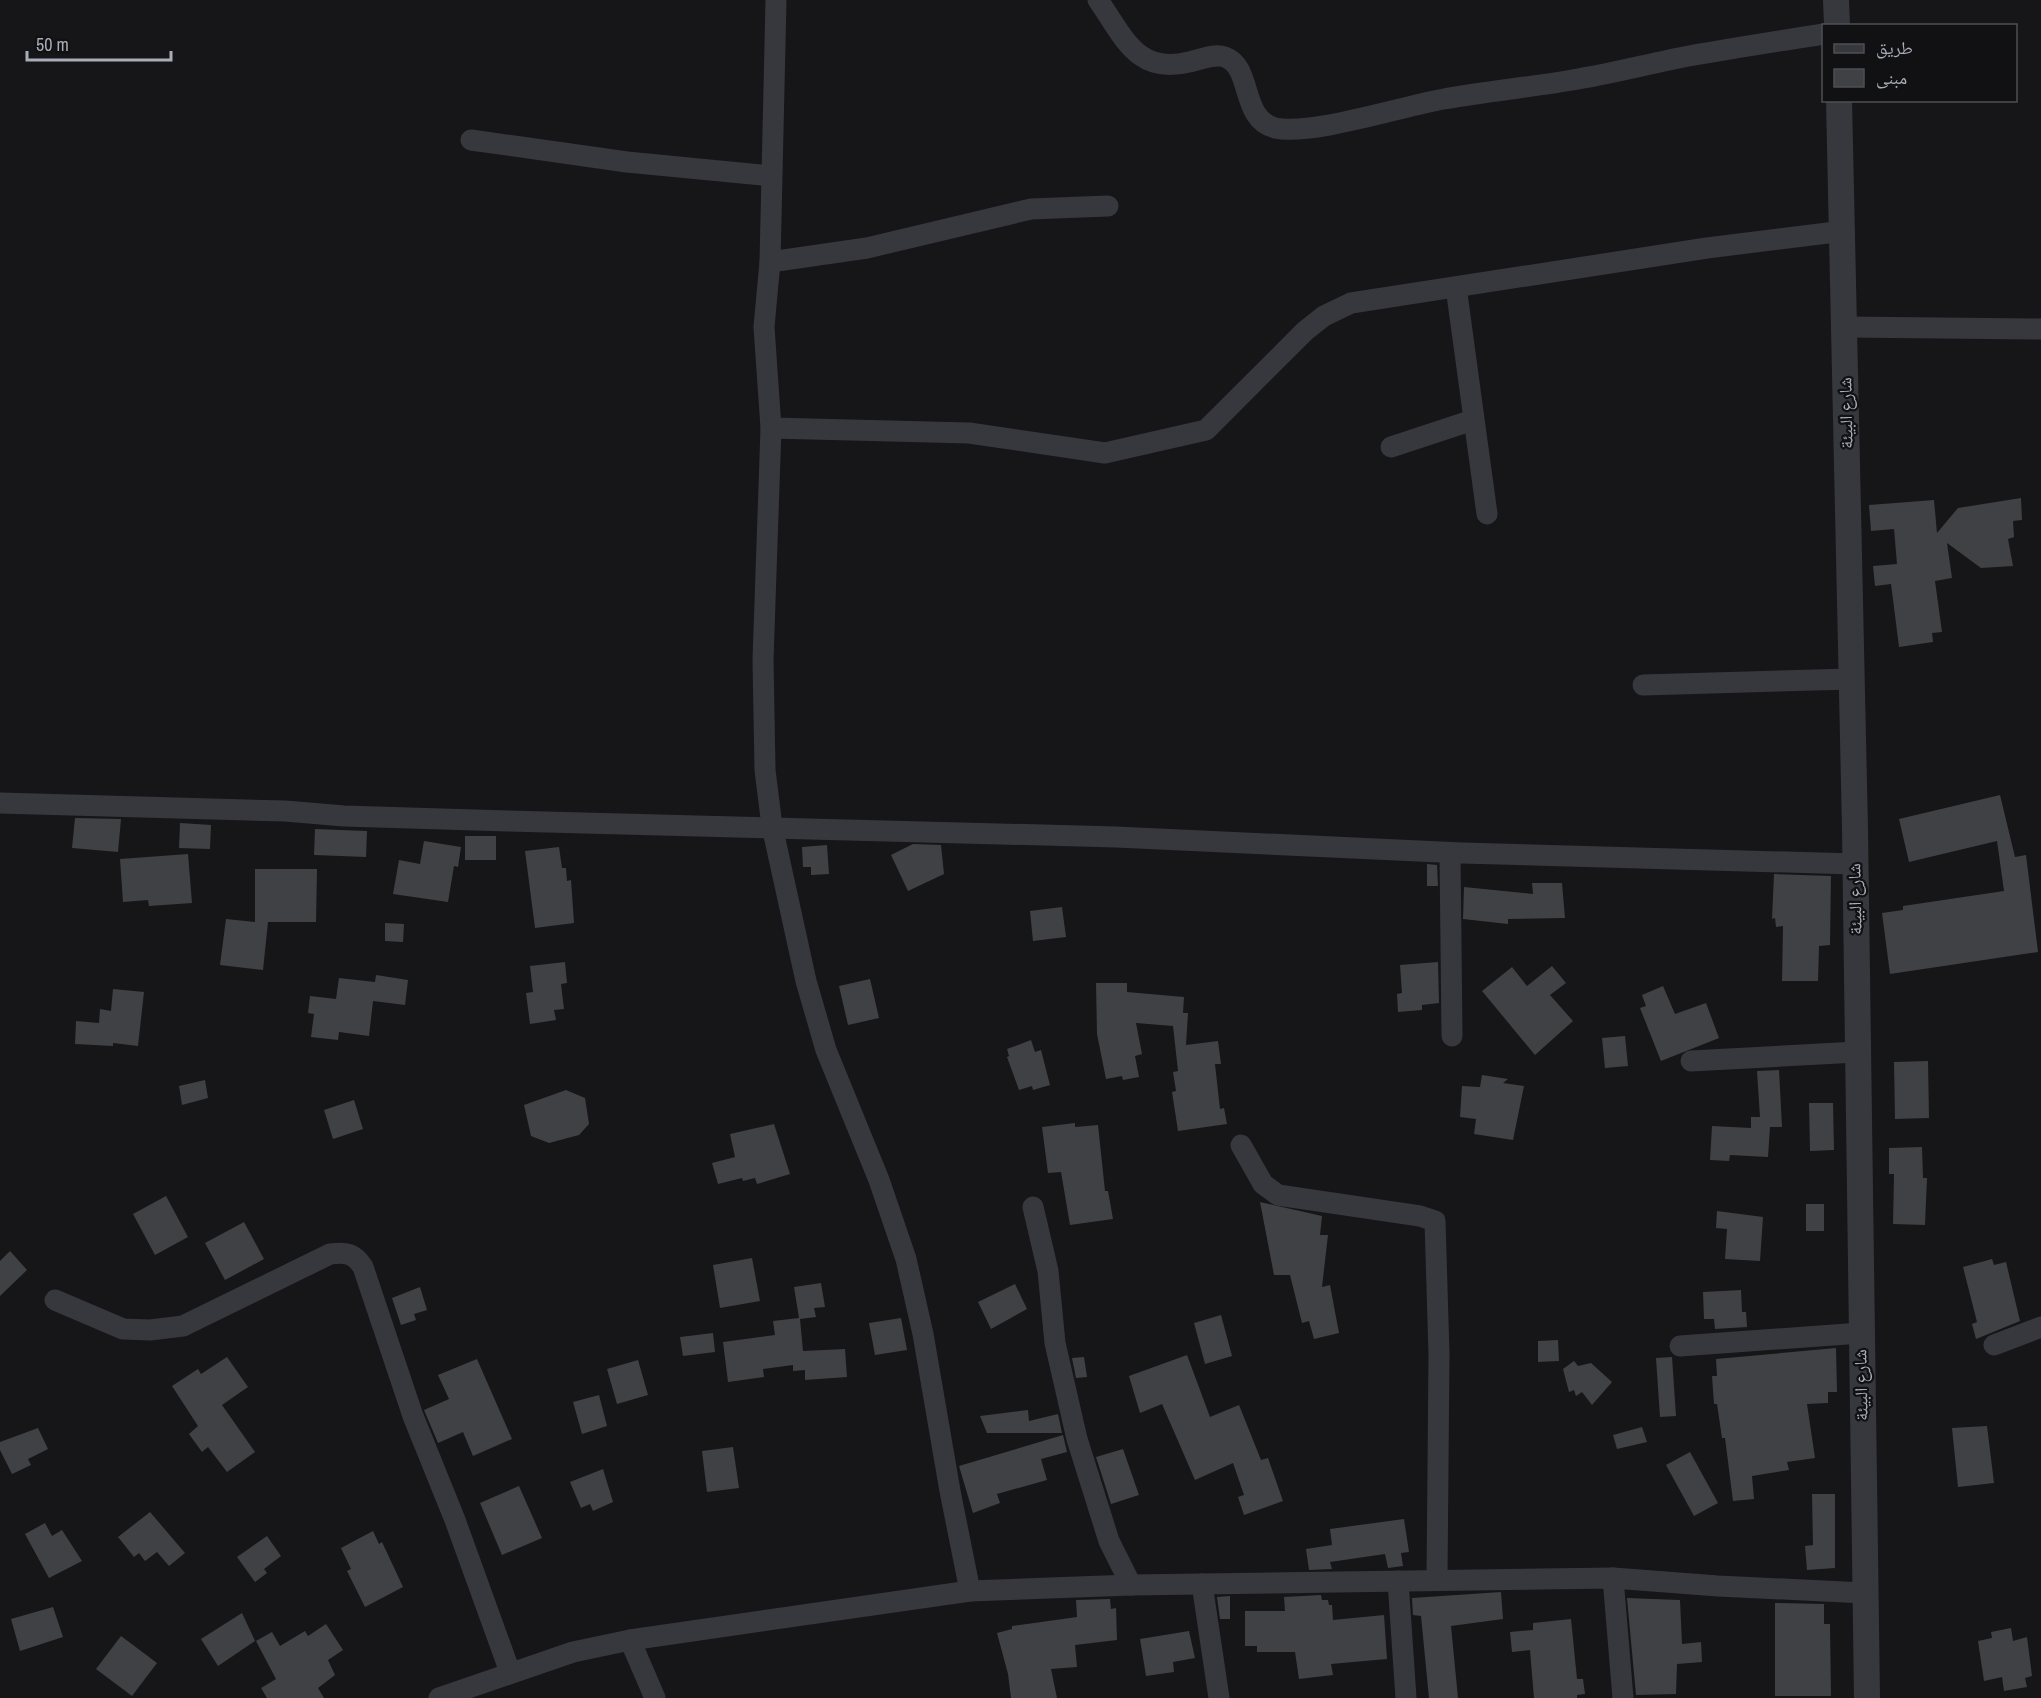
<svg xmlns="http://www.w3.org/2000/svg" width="2041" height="1698" font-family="'Archivo Narrow','Noto Naskh Arabic',sans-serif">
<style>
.building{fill:#404145}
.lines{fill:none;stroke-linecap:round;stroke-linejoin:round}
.minor{stroke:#37383d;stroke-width:21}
.tertiary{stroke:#37383d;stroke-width:26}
.labels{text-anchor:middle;stroke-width:4.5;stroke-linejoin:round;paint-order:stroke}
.street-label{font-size:18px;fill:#a8adb8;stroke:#111113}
</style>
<rect width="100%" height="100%" fill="#161618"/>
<g class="building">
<path d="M2021,498l1,22 -9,1 1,16 -6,2 5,27 -32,2 -34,-25 5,35 -17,3 7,51 -10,1 1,9 -34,5 -8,-63 -16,2 -2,-20 24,-2 -3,-35 -23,2 -2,-26 65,-5 3,33 21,-25z"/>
<path d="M2000,795l15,62 11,-2 12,97 -148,22 -8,-61 21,-3v-4l101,-15 -7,-50 -88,21 -10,-43z"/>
<path d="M75,818l46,1 -3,33 -46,-4z"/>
<path d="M180,823l31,2 -1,24 -31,-1z"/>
<path d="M315,829l52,2 -1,26 -52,-2z"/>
<rect x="465" y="836" width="31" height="24"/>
<path d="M424,841l37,6 -3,20 -4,-1 -6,36 -55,-8 6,-34 21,4z"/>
<path d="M913,844l28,1 3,29 -36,17 -17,-36z"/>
<path d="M827,845l2,29 -18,1v-8h-8l-1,-20z"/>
<path d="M559,847l3,21h4l1,13 4,-1 3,43 -39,5 -10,-77z"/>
<path d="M188,854l4,49 -43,3 -1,-6 -25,2 -3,-43z"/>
<path d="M1427,864l10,1 1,21h-11z"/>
<path d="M255,869h62l-1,53h-48l-5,48 -43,-5 6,-46 29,3z"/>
<path d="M1774,874l57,2 -1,69 -11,1 -1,35h-36l1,-55 -7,1 -1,-9 -3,1z"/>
<path d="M1532,883h30l3,35 -57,1v5l-45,-5 1,-32 69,7z"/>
<path d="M1062,907l4,30 -33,4 -3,-30z"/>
<path d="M385,923l19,1 -1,18 -18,-1z"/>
<path d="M565,962l2,21 -6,1 3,25 -10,1 2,10 -26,4 -4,-31 7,-1 -3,-26z"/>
<path d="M1438,962l1,41 -17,2v5l-24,2 -1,-18 5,-1 -2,-28z"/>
<path d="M1552,966l14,17 -16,12 23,26 -38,34 -53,-64 30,-24 15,19z"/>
<path d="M376,975l32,5 -3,25 -32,-4 -4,35 -30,-4 -1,8 -27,-3 3,-23 -6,-1 2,-17 26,3 3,-21 36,4z"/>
<path d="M870,979l9,39 -31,7 -9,-39z"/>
<path d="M1096,983h31v9l57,5 -1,16h5l-2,32 32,-4 3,23h-6l5,45 4,-1 3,16 -49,7 -6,-39 4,-1 -3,-19 5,-1 -5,-45 -37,-3 6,31 -7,2 4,21 -16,3 -1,-4 -16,3 -9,-45z"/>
<path d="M1663,986l12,28 31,-11 13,35 -58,23 -21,-53 6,-2 -4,-11z"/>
<path d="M113,989l31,3 -6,54 -25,-3v3l-38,-2 1,-23 23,2 1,-14 11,2z"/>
<path d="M1625,1036l3,30 -23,2 -3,-30z"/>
<path d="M1031,1040l4,12 6,-2 9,35 -17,5 -1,-4 -13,4 -12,-33 2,-1 -2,-7z"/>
<path d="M1928,1061l1,57 -34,1 -1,-57z"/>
<path d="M1779,1070l3,57h-12l-2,30 -38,-2 -1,6 -19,-1 2,-34 39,2v-11h9l-3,-46z"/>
<path d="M1482,1075l26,4 -5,4 21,3 -11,54 -39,-6 2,-15 -16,-2 2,-31 18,1z"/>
<path d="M205,1080l3,18 -26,7 -3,-19z"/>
<path d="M566,1090l19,8 4,26 -10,11 -30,8 -18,-7 -7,-31z"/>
<path d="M354,1100l9,29 -30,10 -9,-29z"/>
<path d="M1809,1103h24l1,47 -24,1z"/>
<path d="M1075,1123v4l23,-2 7,66h3l5,28 -43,6 -9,-53 -13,1 -6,-46z"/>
<path d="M774,1124l16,50 -33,10 -2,-6 -12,3 -1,-3 -24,6 -6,-21 23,-6 -5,-23z"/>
<path d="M1922,1147l1,31h4l-2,47 -32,-1 1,-50h-5v-26z"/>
<path d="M166,1196l22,41 -33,18 -22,-41z"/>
<path d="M1260,1202l62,14 -2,19h8l-6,52 8,-2 9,48 -25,6 -5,-18 -7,2 -12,-48h-16z"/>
<rect x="1806" y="1204" width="18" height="27"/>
<path d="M1717,1211l46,6 -3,44 -35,-2 2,-30 -11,-1z"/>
<path d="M244,1222l20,37 -39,21 -20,-37z"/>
<path d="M10,1251l17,19 -27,26v-35z"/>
<path d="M752,1258l8,43 -40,7 -7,-43z"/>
<path d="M1992,1259l2,6 12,-3 14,59 -44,18 -4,-15 5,-2 -14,-55z"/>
<path d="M821,1283l4,24 -11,1 2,9 -16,2 3,32 42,-2 2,28 -42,3v-10l-12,1v-6l-30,4 1,8 -36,5 -5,-40 52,-7 -2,-14 26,-3 -5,-31z"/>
<path d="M1015,1284l12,25 -36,20 -13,-27z"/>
<path d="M420,1287l7,23 -13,4 2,6 -15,5 -9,-27z"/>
<path d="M1741,1290l1,22h4l1,15 -32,2 -1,-10h-10l-1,-27z"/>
<path d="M1221,1315l11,41 -27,8 -11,-41z"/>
<path d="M901,1318l6,32 -32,5 -6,-32z"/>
<path d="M713,1333l2,19 -32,4 -3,-19z"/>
<path d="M1558,1340l1,21 -21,1v-21z"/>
<path d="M1836,1348l1,44h-9v11l-21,1 8,54 -28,4 2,8 -37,6 2,23 -21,2 -8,-63h-3l-5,-34h-3l-2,-28h5l-1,-17z"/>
<path d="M1187,1355l23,62 29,-12 22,55 7,-2 15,43 -39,14 -6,-18 6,-2 -11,-32 -38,17 -33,-76 -22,9 -11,-37z"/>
<path d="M227,1357l21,30 -26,18 33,47 -28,20 -19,-25 -6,5 -13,-18 9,-8 -26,-40 26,-17 3,5z"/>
<path d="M1084,1357l3,20 -11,1 -4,-20z"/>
<path d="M1672,1357l4,59 -16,1 -4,-59z"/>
<path d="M477,1359l35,80 -39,17 -10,-24 -25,11 -14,-33 25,-11 -11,-24z"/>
<path d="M638,1360l10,35 -31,9 -10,-35z"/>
<path d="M1574,1361l4,5 13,-3 21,19 -20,23 -10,-13 -6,4 -2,-6 -5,2 -6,-23z"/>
<path d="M599,1395l8,31 -25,8 -9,-32z"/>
<path d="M1028,1410l1,11 29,-7 4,19h-75l-7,-17z"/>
<path d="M1987,1426l7,57 -36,4 -6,-59z"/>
<path d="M1642,1427l5,15 -30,7 -4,-14z"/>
<path d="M38,1428l10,21 -20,10 3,6 -19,9 -12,-24v-8z"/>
<path d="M1063,1435l4,17 -26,7 6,21 -50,14 3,9 -27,10 -14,-47z"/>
<path d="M733,1447l6,41 -32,4 -5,-41z"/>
<path d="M1123,1449l16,46 -28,9 -15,-47z"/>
<path d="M1690,1452l28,51 -24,13 -28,-51z"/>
<path d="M603,1469l10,33 -20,9 -3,-7 -9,4 -11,-26z"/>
<path d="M519,1486l23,52 -40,17 -22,-52z"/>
<path d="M1812,1494h23v74l-28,2 -2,-24 8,-1z"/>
<path d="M150,1512l35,41 -16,13 -12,-14 -12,9 -6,-8 -5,4 -16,-20z"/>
<path d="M1404,1519l5,33 -8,1 2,13 -15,2 -3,-14 -55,8 2,7 -23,1 -3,-21 26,-4 -2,-16z"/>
<path d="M45,1523l7,13 10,-6 20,31 -33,17 -24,-44z"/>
<path d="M373,1531l6,13 3,-2 21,45 -38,20 -18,-36 4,-2 -10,-21z"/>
<path d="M267,1536l14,20 -17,13 3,4 -12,9 -18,-25z"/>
<path d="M1501,1592l2,27 -52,7 7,72h-29l-8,-82 -8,-1 -1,-17z"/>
<path d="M1321,1595l1,5h6l1,5h3l1,15 51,-5 3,44 -56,5 2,11 -34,4 -4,-27h-38v-6h-12v-35h40l-1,-14z"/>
<path d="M1230,1596v23h-10l-3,-22z"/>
<path d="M1627,1598l53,2 2,44 19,-2 1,20 -25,2 -1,30 -40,1z"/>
<path d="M1110,1599l1,10 5,-1 1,32 -42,5 2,22 -26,2 6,29h-46l-3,-24 -11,-41 15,-4v-3l65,-9 -1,-17z"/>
<path d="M1775,1603l49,1v20h6l1,72h-56z"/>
<path d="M53,1607l10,30 -43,14 -9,-32z"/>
<path d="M242,1613l13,28 -37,25 -17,-27z"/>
<path d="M1571,1619l6,60h6l2,15 -8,1v3h-43l-4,-48 -18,2 -2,-20 23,-2v-7z"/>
<path d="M326,1624l17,26 -15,10 7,15 -17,13 6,10h-57l-6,-10 15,-9 -20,-38 16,-9 8,14 25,-15 3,5z"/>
<path d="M2011,1628l2,13 14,-4 5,39 -7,2 2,9 -23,4 -2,-14 -18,4 -6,-40 14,-3 -1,-6z"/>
<path d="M1189,1631l6,27 -22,4 1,10 -28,4 -6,-37z"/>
<path d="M121,1636l36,27 -25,33 -36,-27z"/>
</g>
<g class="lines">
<g class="minor">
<path d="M776,0l-6,262 -6,65 7,101 -8,232 2,110 7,56 34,155 20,69 53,130 27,79 17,75 27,157 20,100"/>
<path d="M1098,0c26,37 39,75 91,62 11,-2 25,-9 36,-5 28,10 15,62 50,71 36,8 128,-22 169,-29 44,-8 90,-12 134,-20 37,-6 74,-16 111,-23 45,-8 90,-15 135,-22"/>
<path d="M471,140l156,22 144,14"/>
<path d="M770,262l97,-14 164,-39 77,-3"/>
<path d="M1456,287l31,227"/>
<path d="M1845,327l196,2"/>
<path d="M771,428l198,5 136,20 101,-23 99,-99 19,-15 27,-13 356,-55 137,-17"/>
<path d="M1391,447l82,-27"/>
<path d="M1643,685l208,-6"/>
<path d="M0,803l285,8 59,5 164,5 608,16 346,16 393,11"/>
<path d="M1450,853l2,183"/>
<path d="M1691,1061l166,-9"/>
<path d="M1241,1145l22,39 15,11 142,21 15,5 4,133 -2,226"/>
<path d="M1033,1207l15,64 7,72 22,96 32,102 22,44"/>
<path d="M55,1300l68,29 27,1 33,-4 147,-72c16,-2 24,-1 33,13l50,149 42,104 55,152"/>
<path d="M1994,1345l47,-18"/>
<path d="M1680,1346l181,-13"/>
<path d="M1613,1578l10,120"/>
<path d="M1398,1581l8,117"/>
<path d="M1202,1584l17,114"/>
<path d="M630,1640l25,58"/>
<path d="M439,1698l134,-46 57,-12 340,-49 161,-6 482,-7 105,8 147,7"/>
</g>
<g class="tertiary">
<path d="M1836,0l1,26"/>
<path d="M1839,100l16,729 12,869"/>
</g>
</g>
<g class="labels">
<g class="street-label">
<text transform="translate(1846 413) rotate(-91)" y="6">شارع البيئة</text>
<text transform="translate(1855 899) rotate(-91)" y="6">شارع البيئة</text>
<text transform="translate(1861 1385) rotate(-91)" y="6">شارع البيئة</text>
</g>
</g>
<rect x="1822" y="24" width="195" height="78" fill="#111113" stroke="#4d4f55" stroke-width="1.5"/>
<rect x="1834" y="44" width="30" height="9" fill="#37383d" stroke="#4d4f55" stroke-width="1.5"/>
<text x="1876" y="54" font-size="18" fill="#a8adb8">طريق</text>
<rect x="1834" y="69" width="30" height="18" fill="#404145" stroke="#4d4f55" stroke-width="1.5"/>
<text x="1876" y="84" font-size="18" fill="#a8adb8">مبنى</text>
<path d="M27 51v9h144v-9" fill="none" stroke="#a8adb8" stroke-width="3"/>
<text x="36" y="51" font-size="18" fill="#a8adb8" stroke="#111113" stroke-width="4.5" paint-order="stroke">50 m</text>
</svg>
